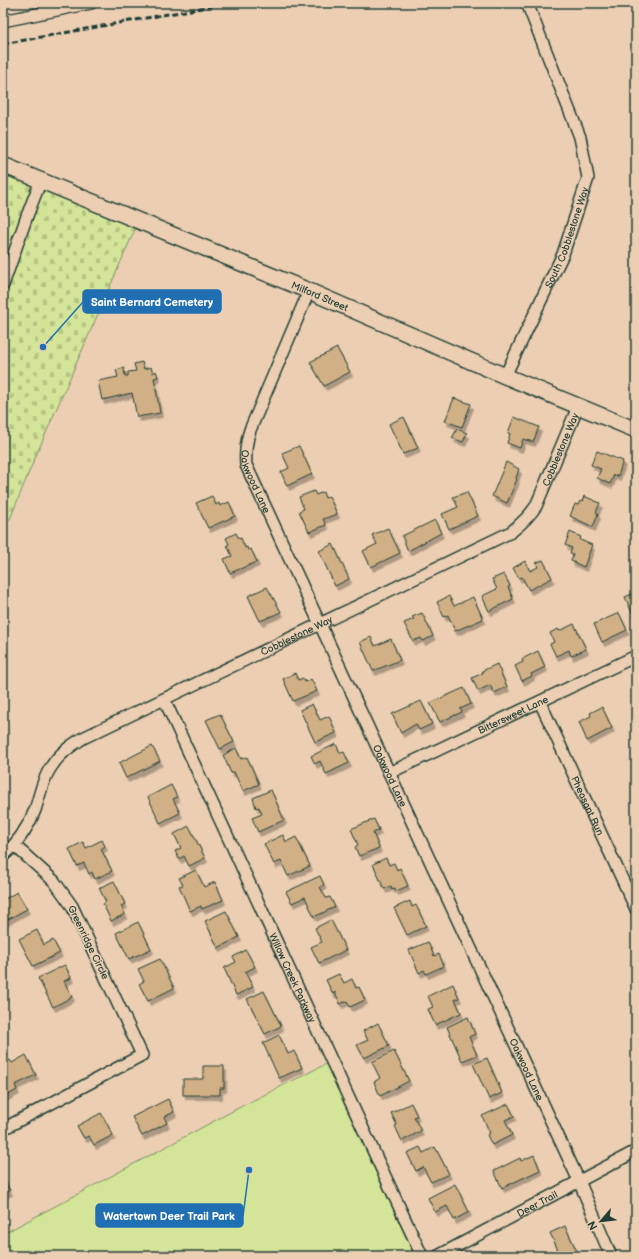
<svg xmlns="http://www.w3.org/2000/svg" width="639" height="1259" font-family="'Balsamiq Sans',sans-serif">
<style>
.green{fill:#d4e498;stroke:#7a9066}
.cemetery{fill:url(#cemetery-stones);stroke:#7a9066}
.building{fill:#d1b085;stroke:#1f3d34;filter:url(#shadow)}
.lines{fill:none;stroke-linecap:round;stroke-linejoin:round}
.street-casing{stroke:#1f3d34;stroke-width:14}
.secondary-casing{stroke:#1f3d34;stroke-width:18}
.street{stroke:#eccfb3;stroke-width:11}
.secondary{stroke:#eccfb3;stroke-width:15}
.rail{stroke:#1f3d34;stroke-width:3;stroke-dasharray:6 3;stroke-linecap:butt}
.labels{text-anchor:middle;stroke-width:3;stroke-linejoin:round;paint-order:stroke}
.street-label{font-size:10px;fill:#1f3d34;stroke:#eccfb3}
.leader{fill:none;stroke:#1f6fb2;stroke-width:1.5}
.callout-dot{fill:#1f6fb2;stroke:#eccfb3;stroke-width:1.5}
.callout{fill:#1f6fb2;stroke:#1f6fb2;stroke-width:1.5}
.callout-label{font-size:11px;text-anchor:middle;font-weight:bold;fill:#fff}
</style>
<defs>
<pattern id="cemetery-stones" width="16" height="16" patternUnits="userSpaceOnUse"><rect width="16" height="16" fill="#d4e498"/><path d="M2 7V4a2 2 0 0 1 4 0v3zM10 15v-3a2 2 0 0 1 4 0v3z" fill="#b6c484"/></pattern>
<filter id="shadow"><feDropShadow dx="2.5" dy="4.5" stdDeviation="0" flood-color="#0004"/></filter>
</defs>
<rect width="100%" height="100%" fill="#eccfb3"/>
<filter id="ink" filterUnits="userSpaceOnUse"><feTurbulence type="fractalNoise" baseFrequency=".025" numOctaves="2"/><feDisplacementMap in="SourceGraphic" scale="8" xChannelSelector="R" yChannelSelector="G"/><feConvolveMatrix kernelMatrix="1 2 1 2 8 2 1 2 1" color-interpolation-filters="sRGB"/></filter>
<g filter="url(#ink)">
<path class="green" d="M326,1064l87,188v4h-410v-22l241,-129z"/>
<path class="cemetery" d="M3,174l133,53 -105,240 -21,52 -7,3z"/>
<g class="building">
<path d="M337,348l13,24 -26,14 -14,-24z"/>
<path d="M142,362l2,7 7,-2 2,6 3,-2 2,6 -4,1 6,35 -23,4 -5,-24 -30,7 -4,-19 20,-4 -2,-7 8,-2 1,8h3v-4l8,-1 -2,-7z"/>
<path d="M454,398l17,6 -9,23 -17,-6z"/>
<path d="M404,417l14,31 -15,6 -14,-30z"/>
<path d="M514,417l25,10 -6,15 -10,-3 -3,9 -13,-5 3,-9 -2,-1z"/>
<path d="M457,429l10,4 -4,9 -11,-4z"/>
<path d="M299,446l13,28 -25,12 -6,-14 8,-4 -7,-15z"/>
<path d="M597,451l26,10 -5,15 -4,-1 -4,9 -13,-6 4,-9 -10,-4z"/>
<path d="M506,462l13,7 -3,9 1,1 -10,24 -15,-7z"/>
<path d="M314,491l2,4 7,-3 2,6 4,-2 8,18 -14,5 3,6 -17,7 -10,-21 5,-2 -5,-12z"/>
<path d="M467,492l11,24 -29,13 -7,-15 16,-7 -5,-10z"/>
<path d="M212,496l4,9 3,-2 1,3 9,-4 6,14 -27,12 -12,-25z"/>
<path d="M584,496l16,7 -4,9 2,2 -5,13 -23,-11 5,-12 3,1 2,-4 2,1z"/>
<path d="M435,520l6,13 -33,18 -6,-15z"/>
<path d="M388,528l12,25 -29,14 -8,-16 14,-7 -5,-9z"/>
<path d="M570,532l11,5 -1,3 12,5 -8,22 -13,-6 2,-7 -3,-1 2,-5 -7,-3z"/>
<path d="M236,533l3,6 2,-1 4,10 2,-1 1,3 3,-1 6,13 -27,11 -6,-14 8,-3 -5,-11 2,-1 -3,-6z"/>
<path d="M333,544l16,35 -14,7 -16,-35z"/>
<path d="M543,560l9,18 -23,12 -7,-13 -3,1 -6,-10 12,-7 5,10 8,-4 -2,-4z"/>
<path d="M504,574l6,12 -2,1 5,12 -24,12 -7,-15 15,-7 -5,-10z"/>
<path d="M267,587l14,25 -21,9 -12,-25z"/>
<path d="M636,592v29l-11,-24z"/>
<path d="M449,596l5,10 19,-9 10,22 -28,12 -7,-16 -4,2 -7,-15z"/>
<path d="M422,613l11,23 -10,5 -2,-3 -8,3 -9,-18 10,-4 -2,-2z"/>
<path d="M619,613l8,17 -25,12 -8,-18z"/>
<path d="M574,624l12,25 -15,7 -2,-6 -13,6 -6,-12 4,-2 -4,-9 8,-4 1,2z"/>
<path d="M371,637l4,9 16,-7 9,21 -27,11 -13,-29z"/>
<path d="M538,651l7,16 -14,7 1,2 -10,5 -7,-15 8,-4 -1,-3z"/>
<path d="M497,664l10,23 -13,6 -4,-8 -12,6 -6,-13 11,-5 -1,-2z"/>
<path d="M295,673l3,7 5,-2 2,4 6,-3 6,12 -24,10 -10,-22z"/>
<path d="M464,688l7,16 -11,5 2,3 -22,10 -10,-19z"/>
<path d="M421,701l11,23 -13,6 -3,-6 -15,9 -9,-19z"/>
<path d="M312,704l8,16 9,-4 7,17 -21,9 -15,-32z"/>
<path d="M602,707l10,21 -25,13 -8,-19 12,-6 -1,-3z"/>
<path d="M220,714l14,28 -14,7 -14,-29z"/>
<path d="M336,744l4,9 4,-1 5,11 -23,11 -6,-13 -5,3 -4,-8z"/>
<path d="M152,746l8,15 -34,17 -7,-15z"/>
<path d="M236,748l5,11 6,-2 12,27 -16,7 -9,-19 -3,1 -8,-18z"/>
<path d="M171,785l6,12 -4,2 7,14 -20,10 -12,-26z"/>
<path d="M271,790l13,30 -26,12 -6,-14 10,-4 -3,-7 -3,1 -3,-10z"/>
<path d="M374,819l5,11 -6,3 6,15 -20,8 -4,-9 3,-2 -7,-16z"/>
<path d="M189,826l16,32 -16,8 -5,-10 -5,3 -4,-8 6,-3 -7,-14z"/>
<path d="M283,835l3,7 10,-5 14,29 -22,10 -7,-15 -7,3 -10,-20z"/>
<path d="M102,840l3,6 -4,3 11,22 -17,8 -3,-7 -3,2 -5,-11 -7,3 -8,-17 14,-7 3,6z"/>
<path d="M386,858l3,7 5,-2 3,7 3,-2 8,18 -12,5 -1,-3 -3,1 -1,-3 -7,3 -11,-25z"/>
<path d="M196,870l8,17 11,-5 8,18 -21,9 -1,-3 -11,5 -11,-25 4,-1 -4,-7z"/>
<path d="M320,876l4,9 -4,2 6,11 4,-1 5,10 -21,10 -9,-20 -13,6 -6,-11z"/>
<path d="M114,881l11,23 -4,2 4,8 -14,7 -8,-17 3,-2 -7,-14z"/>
<path d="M17,892l10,17 -24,13v-22z"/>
<path d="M410,901l2,6 4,-2 10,21 -19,9 -13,-27z"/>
<path d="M226,911l13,26 -21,11 -13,-27z"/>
<path d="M331,920l15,30 -27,13 -8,-16 11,-5 -7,-14z"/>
<path d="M138,922l13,27 -22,10 -13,-26z"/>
<path d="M37,930l7,15 9,-5 7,13 -27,13 -14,-27z"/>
<path d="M428,942l6,14 5,-2 5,12 -18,8 -2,-4 -5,3 -10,-23z"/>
<path d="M246,950l9,17 -10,5 8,15 -17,8 -12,-27 12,-6 -3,-5z"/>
<path d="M160,959l14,29 -26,13 -9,-17 5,-3 -6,-12z"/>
<path d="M65,965l6,13 -7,3 8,16 -19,10 -15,-29z"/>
<path d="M339,974l5,9 8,-4 4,9 3,-1 6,13 -15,7 -3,-6 -7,3 -5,-12 -2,2 -7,-14z"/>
<path d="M453,984l6,14 -4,1 6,14 -26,12 -7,-16 5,-2 -5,-11z"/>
<path d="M264,991l17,35 -16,8 -18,-35z"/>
<path d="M468,1017l7,17 -6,3 8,18 -15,6 -15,-34z"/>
<path d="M378,1023l11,23 -25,12 -7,-13 11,-5 -5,-9z"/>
<path d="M279,1035l9,19 6,-3 8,17 -23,10 -16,-35z"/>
<path d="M394,1051l15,30 -29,15 -6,-14 6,-4 -8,-16z"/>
<path d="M26,1055l10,20 -21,10 2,5 -13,7 -1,-3v-31l7,-3 2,3z"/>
<path d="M487,1058l15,35 -13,6 -16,-35z"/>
<path d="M203,1066h21v22h-4v7h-37v-16h20z"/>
<path d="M168,1099l6,13 -10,5 3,6 -25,13 -10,-19z"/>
<path d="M411,1103l6,13 -3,1 7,14 -19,10 -7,-15 2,-1 -6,-12z"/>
<path d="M508,1104l6,12 -9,4 7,15 -20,10 -5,-10 3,-2 -8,-17z"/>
<path d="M101,1113l12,22 -19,10 -5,-9 -5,2 -7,-12z"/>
<path d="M420,1147l3,6 12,-6 14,27 -18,8 -8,-15 -7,4 -9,-18z"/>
<path d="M534,1155l6,15 -38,18 -8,-17 26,-13 1,3z"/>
<path d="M3,1177l7,14 -7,3z"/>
<path d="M455,1184l14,28 -15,8 -7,-14 -12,6 -7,-14z"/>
<path d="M565,1226l13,28 -5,2h-10l-2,-5 -2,1 -9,-19z"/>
</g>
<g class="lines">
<defs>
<g id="street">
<path d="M3,21l88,-18"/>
<path d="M3,285l24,-69 14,-36"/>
<path id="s1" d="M309,291l-59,139c-4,12 -5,22 -4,35l333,716 32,75"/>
<path id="s2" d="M505,376l58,-122 25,-76 -8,-41 -53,-134"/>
<path id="s3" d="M164,699l258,557"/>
<path id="s4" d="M540,702l96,207"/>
<path id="s5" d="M389,773l247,-117"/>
<path id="s6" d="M3,856c14,-12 25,-29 32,-46 5,-15 7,-30 16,-43 8,-13 19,-21 32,-29l428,-206c10,-8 18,-15 25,-26l42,-99"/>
<path d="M3,1129l139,-74 -70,-149 -18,-25 -40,-36"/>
<path id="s7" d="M438,1256l198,-105"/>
</g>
<g id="secondary">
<path id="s8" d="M3,165l306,126 196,85 131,54"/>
</g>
</defs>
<use href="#street" class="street-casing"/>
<use href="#secondary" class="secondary-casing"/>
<use href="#street" class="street"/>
<use href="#secondary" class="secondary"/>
<path class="rail" d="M3,44l226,-41"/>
</g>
</g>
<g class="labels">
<g class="street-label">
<text dy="4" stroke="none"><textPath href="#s2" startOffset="152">South Cobblestone Way</textPath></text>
<text dy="4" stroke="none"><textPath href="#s8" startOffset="343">Milford Street</textPath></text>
<text dy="4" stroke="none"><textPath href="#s6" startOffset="719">Cobblestone Way</textPath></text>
<text dy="4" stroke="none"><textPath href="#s1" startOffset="205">Oakwood Lane</textPath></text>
<text dy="4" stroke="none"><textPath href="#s6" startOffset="383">Cobblestone Way</textPath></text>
<text dy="4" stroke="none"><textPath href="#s5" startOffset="137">Bittersweet Lane</textPath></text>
<text dy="4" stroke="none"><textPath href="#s1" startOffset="529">Oakwood Lane</textPath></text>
<text dy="4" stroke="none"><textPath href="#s4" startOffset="114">Pheasant Run</textPath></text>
<text transform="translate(89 942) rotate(64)" y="4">Greenridge Circle</text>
<text dy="4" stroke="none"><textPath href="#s3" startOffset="307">Willow Creek Parkway</textPath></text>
<text dy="4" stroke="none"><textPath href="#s1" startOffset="853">Oakwood Lane</textPath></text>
<text dy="4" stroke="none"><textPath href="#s7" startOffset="112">Deer Trail</textPath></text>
</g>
</g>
<path class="leader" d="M43 347L83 302M249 1170L243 1216"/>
<g class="callout-dot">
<circle cx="43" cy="347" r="4"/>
<circle cx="249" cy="1170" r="4"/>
</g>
<g class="callout">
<rect x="83" y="290" width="138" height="23" rx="4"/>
<rect x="96" y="1204" width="147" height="23" rx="4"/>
</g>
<g class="callout-label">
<text x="152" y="306">Saint Bernard Cemetery</text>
<text x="169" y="1220">Watertown Deer Trail Park</text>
</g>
<rect width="639" height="1259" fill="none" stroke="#eccfb3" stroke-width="16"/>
<rect x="8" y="8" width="623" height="1243" fill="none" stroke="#1f3d34" stroke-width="1.5" filter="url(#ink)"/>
<g transform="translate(601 1221) rotate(242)" stroke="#eccfb3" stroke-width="3" paint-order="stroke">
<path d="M0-3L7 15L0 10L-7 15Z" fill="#1f3d34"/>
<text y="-6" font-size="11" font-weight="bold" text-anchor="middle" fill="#1f3d34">N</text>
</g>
</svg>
